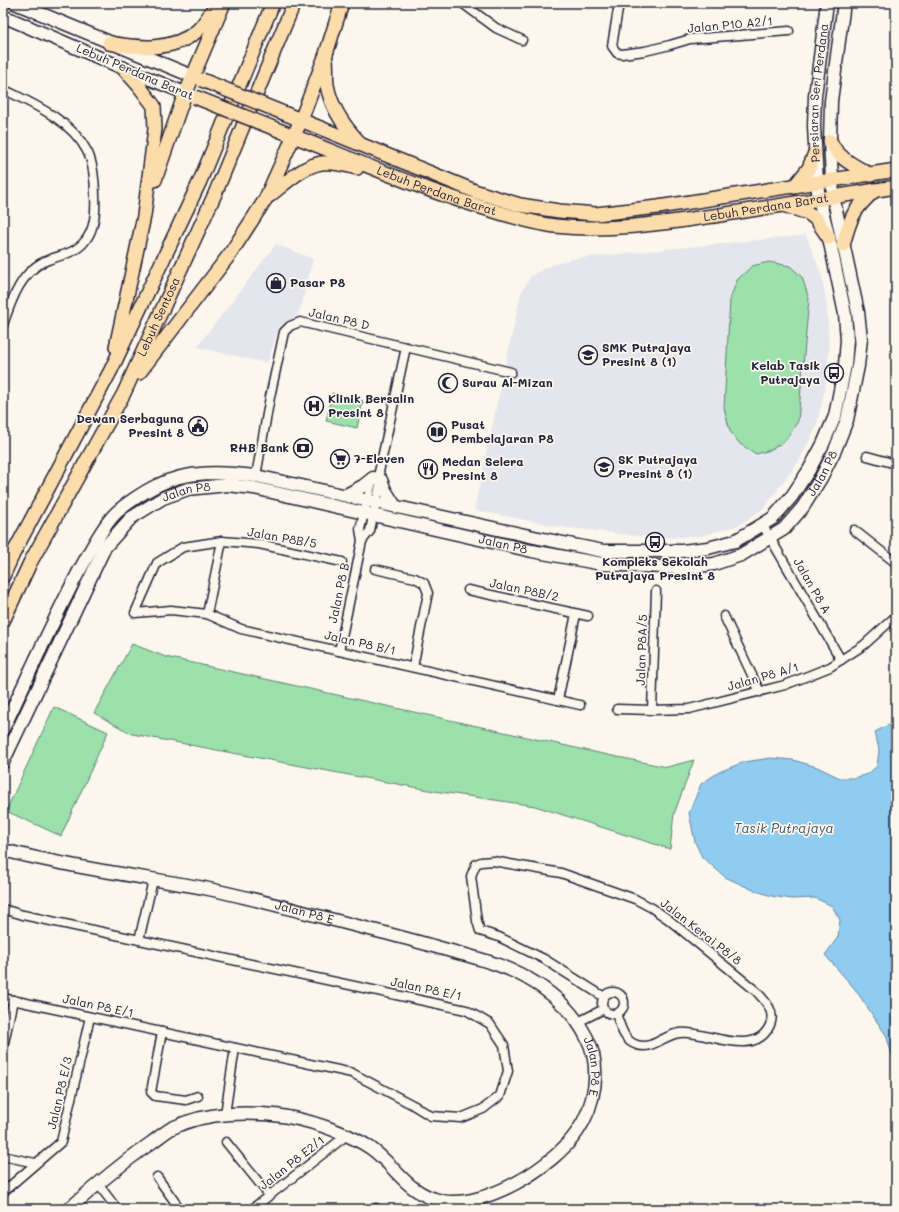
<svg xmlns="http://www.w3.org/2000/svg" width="899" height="1212" font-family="Mali,sans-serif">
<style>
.built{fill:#e5e6ed}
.green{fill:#9ce0ac;stroke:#5f8174}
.water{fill:#90cbf0;stroke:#6487a8}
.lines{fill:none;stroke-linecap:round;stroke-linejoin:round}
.street-casing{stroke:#22223b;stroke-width:11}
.secondary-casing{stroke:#22223b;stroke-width:15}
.primary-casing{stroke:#22223b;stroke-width:16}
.street{stroke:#fbf7ec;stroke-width:8}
.secondary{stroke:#fbf7ec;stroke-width:12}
.primary{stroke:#fddcac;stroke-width:13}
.primary-bridge-casing{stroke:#22223b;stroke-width:16;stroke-linecap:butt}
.primary-bridge{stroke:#fddcac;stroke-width:13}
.labels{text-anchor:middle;stroke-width:3.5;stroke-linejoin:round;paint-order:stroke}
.street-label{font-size:12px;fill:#22223b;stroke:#fbf7ec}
.poi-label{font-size:12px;font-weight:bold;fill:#22223b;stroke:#fbf7ec;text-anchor:start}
.water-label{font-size:13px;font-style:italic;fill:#435571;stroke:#fbf7ec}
</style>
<rect width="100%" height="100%" fill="#fbf7ec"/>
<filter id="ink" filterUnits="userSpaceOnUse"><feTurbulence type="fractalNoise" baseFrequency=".025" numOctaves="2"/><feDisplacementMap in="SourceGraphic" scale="8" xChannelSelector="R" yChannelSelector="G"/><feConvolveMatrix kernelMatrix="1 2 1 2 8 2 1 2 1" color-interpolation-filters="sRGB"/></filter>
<g filter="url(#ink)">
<g class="built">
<path d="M806,235l16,41 5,31 2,45 -4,37 -9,38 -17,34 -35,47 -25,17 -38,11 -45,2 -95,-11 -87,-17 47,-217 9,-16 16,-10 24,-8z"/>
<path d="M276,244l37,15 -12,49 -5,9 -11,5 -6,6 -12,35 -70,-16z"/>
</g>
<g class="green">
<path d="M769,262l21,4 12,11 7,22 -11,122 -12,19 -15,10 -15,4 -16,-10 -10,-13 -6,-23 6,-109 7,-19 15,-14z"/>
<path d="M332,393l31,8 -6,27 -31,-7z"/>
<path d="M132,644l34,13 437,97 64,13 27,-7 -20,54 -4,35 -135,-43 -101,-15 -302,-57 -38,-21z"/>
<path d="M54,707l54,25 -47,104 -55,-25z"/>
</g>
<path class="water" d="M896,721v346l-10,-32 -31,-46 -30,-34 13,-18 2,-17 -8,-14 -17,-8 -23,1 -21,-3 -20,-7 -26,-12 -23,-20 -7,-15 -6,-29 12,-29 18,-12 25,-10 27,-4 22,2 24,7 23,11h14l14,-4 9,-8 2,-16 -4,-18z"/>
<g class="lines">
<defs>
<g id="street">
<path d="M462,3l34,25 26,12"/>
<path d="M619,3l-7,43 5,7 5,1 23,-3 25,-6 20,-6 99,-8"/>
<path d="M3,89c30,15 68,31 84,62 6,11 8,31 8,44 1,16 0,34 -10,46 -9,12 -24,14 -37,19 -26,9 -37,41 -45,65"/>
<path d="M867,456l29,8"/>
<path d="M256,476l14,-79 14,-65 6,-6 10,-4 211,50"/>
<path d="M762,524l79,136"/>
<path d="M854,530l42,33"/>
<path d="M362,541l8,-10 3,-15 8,-36 -2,-8 27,-125"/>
<path d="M342,562l-83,-18 -37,-3 -39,6 -26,16 -22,50 36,-3 36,4 34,15 339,76"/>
<path d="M375,569l40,9 9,5 4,10 -15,74"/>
<path d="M468,590l120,26"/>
<path d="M207,614l15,-73"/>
<path d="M724,616l36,76"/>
<path d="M339,651l23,-110 -2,-12 13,-51"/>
<path d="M558,700l18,-86"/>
<path d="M617,709l35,1 37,-1 96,-24 45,-18 34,-22 32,-29"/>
<path d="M652,710l4,-119"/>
<path d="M3,909l20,6 443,95 24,14 14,21 4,26 -8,25 -17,13 -22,9 -30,-2 -18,-11 -61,-32 -349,-75"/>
<path d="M139,940l14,-60"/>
<circle cx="613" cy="1003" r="11"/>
<path d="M604,997l-60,-38 -45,-22 -19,-6 -3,-10 -6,-45 5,-12 5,-2 12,-1 68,12 74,26 17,9 16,11 88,72c9,10 20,20 14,34 -15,35 -65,5 -90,8 -15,1 -27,17 -43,12 -14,-4 -16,-19 -21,-31"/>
<path d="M578,1022l26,-13"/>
<path d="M162,1032l-11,60 4,4 31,4 12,-4"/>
<path d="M3,1048l10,-48"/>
<path d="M225,1114l10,-66"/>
<path d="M226,1142l43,53"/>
<path d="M3,1156l32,7"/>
<path d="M157,1177l23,32"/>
<path d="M98,1184l19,25"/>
<path d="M3,1192l58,-50 29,-125"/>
<path d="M252,1209l95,-74"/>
<path d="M376,1209v-1"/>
</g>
<g id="secondary">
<path d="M15,3l177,73"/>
<path d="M3,16l120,52 62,25"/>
<path d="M381,480l4,10 10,16"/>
<path d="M346,495l17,-9 10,-8"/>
<path id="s1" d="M3,729c25,-52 48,-105 75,-156 11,-19 20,-40 35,-57 9,-10 32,-25 45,-31 30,-15 65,-13 98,-9l278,61 69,14h79l26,-3 27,-7 38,-23 19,-22 17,-26 14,-26 12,-28 10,-51 2,-25 -2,-26 -16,-76 -10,-39 -2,-16 -3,-57 1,-30 12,-93"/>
<path id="s2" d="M3,762l102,-215 26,-29 32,-20 25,-9 39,-4 27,3 278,63 70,13 81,4 31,-4 27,-9 43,-26 19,-22 18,-29 14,-28 12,-30 11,-54 3,-27 -3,-27 -25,-116 -3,-55 1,-40 13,-98"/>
<path id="s3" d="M3,850c66,17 134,26 201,38 58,12 115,29 173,43 29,7 59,16 89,24 21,6 42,12 61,23 25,14 47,34 60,60 15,29 8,68 -10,94 -24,35 -92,77 -135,69 -36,-7 -47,-37 -73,-54 -9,-6 -20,-11 -30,-15 -37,-15 -69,-20 -109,-18 -19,1 -41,6 -58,14 -7,4 -14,10 -21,15 -29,20 -56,43 -82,66"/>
</g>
<g id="primary">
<path d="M109,43c29,5 63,9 88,-12 8,-7 14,-19 20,-28"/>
<path d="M326,60c1,8 0,17 1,25 4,22 16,40 31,56"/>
<path d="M286,114l191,78 43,13 39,6 37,3 62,-7 238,-37"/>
<path id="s4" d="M281,131c67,26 133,56 203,77 23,7 47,15 71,18 55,6 110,-3 165,-11 58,-9 117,-19 176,-28"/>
<path d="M830,141c8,18 25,25 41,34"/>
<path d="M155,180l27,-78 42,-99"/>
<path d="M794,187l15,-19 6,-15"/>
<path d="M269,196c14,-11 35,-31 53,-33 12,-1 24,2 35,5"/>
<path d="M786,206l22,7 8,6 13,19"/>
<path d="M843,245c8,-29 10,-35 32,-55"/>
<path d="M116,347l28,-131 11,-87 -1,-23 -15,-20 -16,-18"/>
<path d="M139,373l91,-119 35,-54 36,-80 25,-66 16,-51"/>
<path d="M3,576l10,-22 98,-184 89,-189 73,-178"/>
<path id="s5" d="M3,621l27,-58 94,-170 91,-199 79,-191"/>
</g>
</defs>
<use href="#street" class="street-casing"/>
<use href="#secondary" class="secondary-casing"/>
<use href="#primary" class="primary-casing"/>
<use href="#street" class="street"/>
<use href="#secondary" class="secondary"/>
<use href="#primary" class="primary"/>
<defs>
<g id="primary-bridge">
<path d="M202,80l84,34"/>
<path d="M195,97l86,34"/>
</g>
</defs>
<use href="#primary-bridge" class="primary-bridge-casing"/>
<use href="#primary-bridge" class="primary-bridge"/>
</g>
</g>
<defs>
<symbol id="shop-ring" viewBox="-11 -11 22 22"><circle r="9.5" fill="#fbf7ec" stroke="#22223b" stroke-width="1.5"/><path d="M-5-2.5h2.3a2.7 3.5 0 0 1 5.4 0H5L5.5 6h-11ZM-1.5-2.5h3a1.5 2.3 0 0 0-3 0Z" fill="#22223b"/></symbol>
<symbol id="school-ring" viewBox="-11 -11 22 22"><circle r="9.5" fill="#fbf7ec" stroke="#22223b" stroke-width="1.5"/><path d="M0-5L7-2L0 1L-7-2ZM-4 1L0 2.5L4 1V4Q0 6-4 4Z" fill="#22223b"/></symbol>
<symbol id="bus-ring" viewBox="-11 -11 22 22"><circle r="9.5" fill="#fbf7ec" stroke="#22223b" stroke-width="1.5"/><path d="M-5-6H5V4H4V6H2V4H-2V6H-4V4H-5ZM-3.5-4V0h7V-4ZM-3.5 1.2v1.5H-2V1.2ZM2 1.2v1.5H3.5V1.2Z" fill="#22223b"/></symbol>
<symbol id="mosque-ring" viewBox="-11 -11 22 22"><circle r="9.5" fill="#fbf7ec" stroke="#22223b" stroke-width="1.5"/><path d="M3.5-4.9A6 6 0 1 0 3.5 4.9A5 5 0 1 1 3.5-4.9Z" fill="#22223b"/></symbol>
<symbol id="hospital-ring" viewBox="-11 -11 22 22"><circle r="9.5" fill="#fbf7ec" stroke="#22223b" stroke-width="1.5"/><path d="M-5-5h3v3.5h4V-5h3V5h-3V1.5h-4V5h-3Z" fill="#22223b"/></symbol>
<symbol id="civic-ring" viewBox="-11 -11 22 22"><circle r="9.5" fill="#fbf7ec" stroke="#22223b" stroke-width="1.5"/><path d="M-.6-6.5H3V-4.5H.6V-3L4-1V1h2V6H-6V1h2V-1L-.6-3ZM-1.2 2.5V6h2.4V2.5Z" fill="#22223b"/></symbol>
<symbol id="library-ring" viewBox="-11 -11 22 22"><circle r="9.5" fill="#fbf7ec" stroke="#22223b" stroke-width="1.5"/><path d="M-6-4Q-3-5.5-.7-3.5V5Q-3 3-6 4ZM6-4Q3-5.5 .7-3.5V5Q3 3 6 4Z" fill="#22223b"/></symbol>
<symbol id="bank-ring" viewBox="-11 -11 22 22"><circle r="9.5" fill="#fbf7ec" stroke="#22223b" stroke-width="1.5"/><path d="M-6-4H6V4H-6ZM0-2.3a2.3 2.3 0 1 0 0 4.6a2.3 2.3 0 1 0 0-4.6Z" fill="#22223b"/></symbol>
<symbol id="supermarket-ring" viewBox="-11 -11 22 22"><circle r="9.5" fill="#fbf7ec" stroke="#22223b" stroke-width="1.5"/><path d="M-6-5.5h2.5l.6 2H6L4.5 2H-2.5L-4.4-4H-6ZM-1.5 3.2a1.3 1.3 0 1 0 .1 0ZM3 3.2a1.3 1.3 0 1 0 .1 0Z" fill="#22223b"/></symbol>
<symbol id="restaurant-ring" viewBox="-11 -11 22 22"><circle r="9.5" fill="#fbf7ec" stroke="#22223b" stroke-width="1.5"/><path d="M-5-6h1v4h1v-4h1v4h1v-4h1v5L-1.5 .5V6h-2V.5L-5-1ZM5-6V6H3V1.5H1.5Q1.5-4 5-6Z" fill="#22223b"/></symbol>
</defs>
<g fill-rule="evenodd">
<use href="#shop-ring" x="265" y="272" width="22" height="22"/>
<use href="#school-ring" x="577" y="344" width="22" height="22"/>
<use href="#bus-ring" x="823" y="362" width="22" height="22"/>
<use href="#mosque-ring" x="437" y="372" width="22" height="22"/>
<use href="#hospital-ring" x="303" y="395" width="22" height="22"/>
<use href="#civic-ring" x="187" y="415" width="22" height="22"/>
<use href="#library-ring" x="426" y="421" width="22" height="22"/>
<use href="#bank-ring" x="292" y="437" width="22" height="22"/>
<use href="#supermarket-ring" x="329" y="448" width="22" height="22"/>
<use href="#school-ring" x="593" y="456" width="22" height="22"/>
<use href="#restaurant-ring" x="417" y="458" width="22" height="22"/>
<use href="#bus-ring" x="644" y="531" width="22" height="22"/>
</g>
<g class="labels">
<g class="street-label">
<text transform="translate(730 25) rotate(-5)" y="4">Jalan P10 A2/1</text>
<text transform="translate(135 72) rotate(23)" y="4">Lebuh Perdana Barat</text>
<text dy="4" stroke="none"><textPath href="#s1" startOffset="1375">Persiaran Seri Perdana</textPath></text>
<text dy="4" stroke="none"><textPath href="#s4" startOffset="167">Lebuh Perdana Barat</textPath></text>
<text dy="4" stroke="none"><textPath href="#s4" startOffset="503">Lebuh Perdana Barat</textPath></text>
<text dy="4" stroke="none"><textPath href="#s5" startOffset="342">Lebuh Sentosa</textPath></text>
<text transform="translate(339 319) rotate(13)" y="4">Jalan P8 D</text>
<text dy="4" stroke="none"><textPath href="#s2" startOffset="1023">Jalan P8</textPath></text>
<text dy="4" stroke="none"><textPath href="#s2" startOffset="339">Jalan P8</textPath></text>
<text transform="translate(282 538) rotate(10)" y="4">Jalan P8B/5</text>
<text dy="4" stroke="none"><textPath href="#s2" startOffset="663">Jalan P8</textPath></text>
<text transform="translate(812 586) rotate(60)" y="4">Jalan P8 A</text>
<text transform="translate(524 590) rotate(12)" y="4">Jalan P8B/2</text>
<text transform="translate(339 593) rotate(-78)" y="4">Jalan P8 B</text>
<text transform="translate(360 643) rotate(13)" y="4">Jalan P8 B/1</text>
<text transform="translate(642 650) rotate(-88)" y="4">Jalan P8A/5</text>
<text transform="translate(763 677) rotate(-16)" y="4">Jalan P8 A/1</text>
<text dy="4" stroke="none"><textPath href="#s3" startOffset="308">Jalan P8 E</textPath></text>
<text transform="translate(701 932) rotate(38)" y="4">Jalan Kerai P8/8</text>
<text transform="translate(426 989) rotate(12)" y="4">Jalan P8 E/1</text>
<text transform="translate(98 1006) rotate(12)" y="4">Jalan P8 E/1</text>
<text dy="4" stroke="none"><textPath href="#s3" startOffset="656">Jalan P8 E</textPath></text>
<text transform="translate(60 1093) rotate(-77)" y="4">Jalan P8 E/3</text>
<text transform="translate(292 1163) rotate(-38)" y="4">Jalan P8 E2/1</text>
</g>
<g class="poi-label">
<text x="290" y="287">Pasar P8</text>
<text x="602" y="352">SMK Putrajaya<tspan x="602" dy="14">Presint 8 (1)</tspan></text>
<text x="820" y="370" text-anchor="end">Kelab Tasik<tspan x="820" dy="14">Putrajaya</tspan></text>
<text x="462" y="387">Surau Al-Mizan</text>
<text x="328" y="403">Klinik Bersalin<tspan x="328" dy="14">Presint 8</tspan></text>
<text x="184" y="423" text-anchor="end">Dewan Serbaguna<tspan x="184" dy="14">Presint 8</tspan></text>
<text x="451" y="429">Pusat<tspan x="451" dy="14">Pembelajaran P8</tspan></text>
<text x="289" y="452" text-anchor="end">RHB Bank</text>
<text x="354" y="463">7-Eleven</text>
<text x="618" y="464">SK Putrajaya<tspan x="618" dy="14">Presint 8 (1)</tspan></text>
<text x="442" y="466">Medan Selera<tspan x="442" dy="14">Presint 8</tspan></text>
<text x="655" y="566" text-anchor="middle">Kompleks Sekolah<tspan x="655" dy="14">Putrajaya Presint 8</tspan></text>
</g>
<g class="water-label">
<text x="784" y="833">Tasik Putrajaya</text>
</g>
</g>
<rect width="899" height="1212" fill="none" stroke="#fbf7ec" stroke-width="16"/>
<rect x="8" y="8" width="883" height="1196" fill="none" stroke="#22223b" stroke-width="1.5" filter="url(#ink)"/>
</svg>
